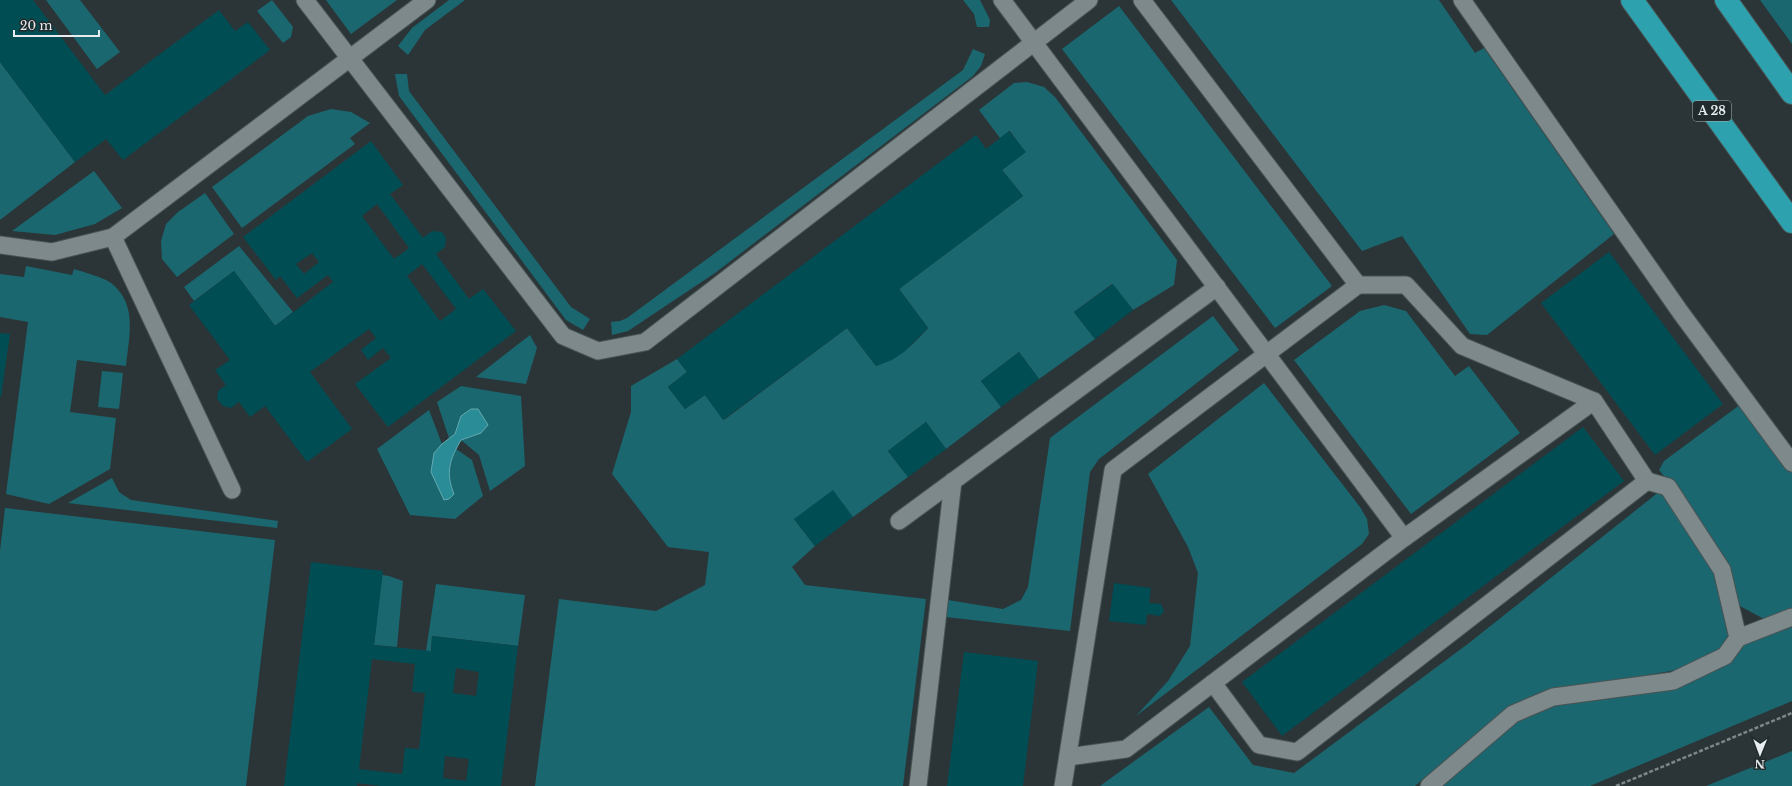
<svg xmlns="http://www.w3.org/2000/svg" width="1792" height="786" font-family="'Libre Baskerville',serif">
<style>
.green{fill:#1b676f}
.water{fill:#2a8c96;stroke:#63a9b0}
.building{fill:#004d54;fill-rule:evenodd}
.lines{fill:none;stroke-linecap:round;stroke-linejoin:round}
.lane-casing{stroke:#4a5354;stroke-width:19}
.highway-casing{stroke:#4a5354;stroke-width:24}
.path{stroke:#7e8688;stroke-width:2.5;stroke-dasharray:4 2;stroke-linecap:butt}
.lane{stroke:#7d898a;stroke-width:17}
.highway{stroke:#2da2ae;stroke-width:22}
.labels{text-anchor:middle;stroke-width:3;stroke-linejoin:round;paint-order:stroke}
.shield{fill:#212b2d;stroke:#acb3b4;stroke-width:1}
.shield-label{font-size:12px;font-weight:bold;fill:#e7edee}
</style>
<rect width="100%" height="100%" fill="#2b3537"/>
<g class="green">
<path d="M46,0h34l40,52 -23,17z"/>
<path d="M272,0l21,27 -2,10 -8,6 -26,-32z"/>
<path d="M326,0h71l-46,34z"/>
<path d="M449,0h16l-40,30 -17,25 -10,-9 14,-18z"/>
<path d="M963,0h17l10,20 -1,7h-12l-3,-13z"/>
<path d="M1171,0h268l36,53 9,-5 130,186 -127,101 -17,-1 -68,-98 -40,15z"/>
<path d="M1760,0h32v44z"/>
<path d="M1119,6l213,280 -57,42 -213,-279z"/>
<path d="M973,49l12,5 -4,12 -8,10 -258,197 -87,58 -16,4 -1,-13 9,-1 7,-3 336,-248z"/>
<path d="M0,62l75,100 -75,58z"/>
<path d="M395,74h12l2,17 162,216 19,12 -7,11 -17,-10 -167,-224z"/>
<path d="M1027,82l17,5 11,10 122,163 -3,25 -41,25 -21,-26 -38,28 21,27 -56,40 -20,-27 -38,29 20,26 -55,42 -20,-27 -38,29 20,26 -55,40 -59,2 21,27 -23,21 13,18 121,14 -23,187h-368l24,-187 97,12 49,-26 4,-33 -41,-5 -56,-73 19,-62v-26l46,-27 10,13 -19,15 17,22 20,-14 19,25 123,-92 29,38c24,-9 35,-19 52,-38l-29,-39 124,-93 -21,-26 23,-18 -15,-21 -10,7 -21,-28 35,-27z"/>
<path d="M331,109l20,3 19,11 -20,15 5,6 -113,84 -30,-41 96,-71z"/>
<path d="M94,171l28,37 -27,16 -40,11 -43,-4z"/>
<path d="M205,193l29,41 -57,43 -15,-18 -1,-18 5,-17 12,-12z"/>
<path d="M239,246l54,66 -18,14 -41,-55 -40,30 -10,-14z"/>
<path d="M26,266l46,9 2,-6c9,3 29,8 37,14 27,21 18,54 15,83l-49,-6 -7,52 46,6 -6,51 -61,35 -43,-10 22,-172 -28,-5v-43l24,3z"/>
<path d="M1384,305l22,6 49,65 14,-10 51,67 -109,81 -117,-154 66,-49z"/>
<path d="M1213,316l26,34 -140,109 -9,13 -20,159 -124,-14 2,-17 55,9 18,-9 7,-13 22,-149z"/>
<path d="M530,335l7,13 -11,36 -50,-7z"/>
<path d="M102,371l21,2 -4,36 -21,-2z"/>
<path d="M1264,383l96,124 7,12 2,15 -7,10 -226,172 32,-35 22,-35 8,-73 -10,-26 -40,-73z"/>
<path d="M461,386l60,10 4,70 -35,25 -11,-36 -18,-15 -5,9 16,11 11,36 -28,23 -45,-4 -33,-66 52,-39 13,34 7,-6 -12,-36z"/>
<path d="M1741,404l51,68v138l-28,9 -24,-13 -17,-46 -36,-56 -28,-34 5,-9z"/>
<path d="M112,478l7,14 12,8 147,21 -1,7 -209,-25z"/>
<path d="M1660,491l53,76 16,67 -11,19 -36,16 -125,22 -50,17 -92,78h-315l109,-79 44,58 41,8 175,-130z"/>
<path d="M5,508l270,32 -29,246h-246v-235z"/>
<path d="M382,575l7,1 14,5 -6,66 -23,-2z"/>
<path d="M436,584l89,11 -7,51 -86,-10 -1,15h-5z"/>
<path d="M1792,623v78l-202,85h-151l79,-67 48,-17 107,-15 47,-18 28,-30z"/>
<path d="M1792,751v35h-86z"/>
</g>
<path class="water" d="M471,409h7l10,16 -7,8 -20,7c-11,19 -16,32 -7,54l-5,5 -5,1 -13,-28 3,-19 8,-9 13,-10 6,-18z"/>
<g class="building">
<path d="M0,0h33l72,95 114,-85 16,21 13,-9 22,28 -147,110 -17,-21 -31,23 -75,-100z"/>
<path d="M1009,131l17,21 -24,18 21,26 -124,93 29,39 -24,24 -12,8 -16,6 -29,-38 -124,92 -18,-25 -20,14 -17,-22 19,-15 -10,-13 299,-224 10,14z"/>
<path d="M371,141l32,44 -13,9 33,44 9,-7 10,1 4,6 -1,9 -9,7 33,45 14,-10 33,42 -128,96 -33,-43 36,-26 -8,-10 -15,12 -7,-10 15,-12 -7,-9 -59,43 42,57 -45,33 -42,-56 -15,11 -11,-15 -8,6 -8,-2 -6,-7 1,-8 8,-6 -11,-15 15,-10 -41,-55 45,-34 41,55 58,-44 -5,-7 -31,23 -17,-22 -4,4 -33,-43zM377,204l32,44 -15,11 -32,-43zM312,253l7,9 -15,12 -8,-10zM422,264l34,45 -16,12 -33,-45z"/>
<path d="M1609,252l114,152 -68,51 -114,-152z"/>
<path d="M1113,284l20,26 -38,29 -21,-27z"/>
<path d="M0,333l10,1 -9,63h-1z"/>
<path d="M1019,352l20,27 -38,28 -20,-26z"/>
<path d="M926,422l20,27 -38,28 -20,-26z"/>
<path d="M1583,427l41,54 -342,255 -40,-54z"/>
<path d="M833,490l20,27 -38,29 -21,-27z"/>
<path d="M311,562l72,9 -9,74 57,6 1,-15 86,10 -17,140h-119l-25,-3v3h-73zM372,659l43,5 -3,28 13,1 -6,56 -14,-1 -3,26 -43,-5zM456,668l23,4 -3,24 -23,-3zM445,756l24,3 -3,22 -23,-3z"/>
<path d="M1114,583l37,5 -2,15 12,1 3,7 -4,5 -13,-2 -1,11 -37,-4z"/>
<path d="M964,652l74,9 -15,125h-76z"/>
</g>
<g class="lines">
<defs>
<g id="lane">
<path d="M305,0l258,336 35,15 47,-9 444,-342"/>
<path d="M1002,0l402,538"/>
<path d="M1462,0l219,313 111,150"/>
<path d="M113,237l119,253"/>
<path d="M0,245l52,7 61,-15 314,-237"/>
<path d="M899,521l318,-234"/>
<path d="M1738,638l54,-21"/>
<path d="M1213,683l46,62 38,7 350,-271 -53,-80 -132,-55 -56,-61h-48"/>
<path d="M1068,757l58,-8 278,-211 190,-137"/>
<path d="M918,786l35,-305"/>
<path d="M1063,786l50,-316 245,-185 -216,-285"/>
<path d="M1429,786l84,-72 40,-17 120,-16 52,-25 13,-18 -16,-68 -54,-83 -21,-6"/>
</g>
<g id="highway">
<path d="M1632,0l160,222"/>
<path d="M1726,0l66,93"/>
</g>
</defs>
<use href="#lane" class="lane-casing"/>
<use href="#highway" class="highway-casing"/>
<path class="path" d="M1616,786l176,-73"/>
<use href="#lane" class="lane"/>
<use href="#highway" class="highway"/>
</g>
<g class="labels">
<rect class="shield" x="1693" y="101" width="38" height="20" rx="3"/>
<g class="shield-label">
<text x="1712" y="115">A 28</text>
</g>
</g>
<g transform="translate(1760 754) rotate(181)" stroke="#212b2d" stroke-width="3" paint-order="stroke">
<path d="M0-3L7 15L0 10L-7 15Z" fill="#e7edee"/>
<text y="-6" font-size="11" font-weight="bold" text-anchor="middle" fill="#e7edee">N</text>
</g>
<path d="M14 30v6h85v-6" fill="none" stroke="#e7edee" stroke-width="2"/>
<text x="20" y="30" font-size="12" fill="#e7edee" stroke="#212b2d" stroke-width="3" paint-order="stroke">20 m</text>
</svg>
